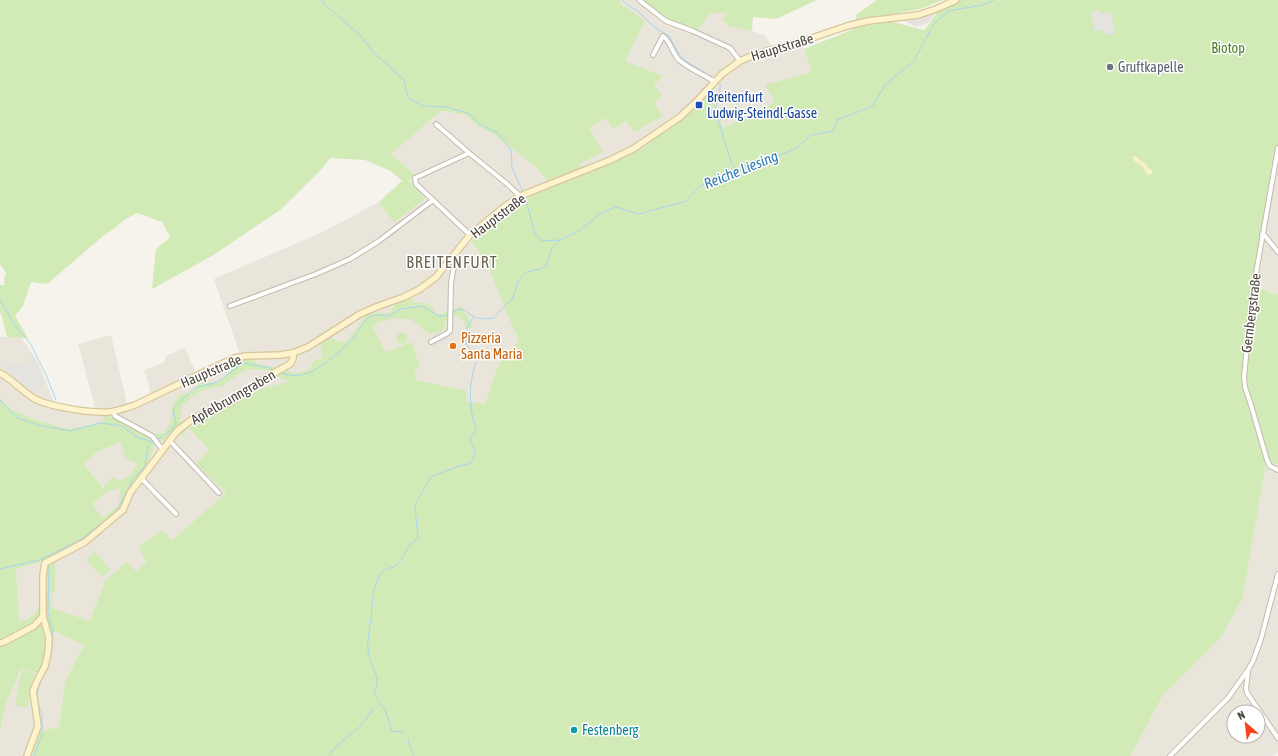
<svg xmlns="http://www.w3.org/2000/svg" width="1278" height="756" font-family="'Asap Condensed',sans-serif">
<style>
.residential{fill:#eae5da;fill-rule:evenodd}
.green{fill:#d2eab5;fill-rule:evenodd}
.sand{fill:#f9efc9}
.parking{fill:#e5e3e0}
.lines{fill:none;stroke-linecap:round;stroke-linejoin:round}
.stream{stroke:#a9d4f2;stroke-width:1}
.street-casing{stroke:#c2bbae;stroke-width:6}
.secondary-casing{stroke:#d6c79b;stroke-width:8}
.street{stroke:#fff;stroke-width:4}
.secondary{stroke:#fff3cd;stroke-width:5.5}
.worship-dot{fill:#6b7280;stroke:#fff;stroke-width:1.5}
.transit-dot{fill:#1a4fb4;stroke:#fff;stroke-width:1.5}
.food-dot{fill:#e8710a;stroke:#fff;stroke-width:1.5}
.culture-dot{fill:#0f9aa8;stroke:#fff;stroke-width:1.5}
.labels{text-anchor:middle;stroke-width:3;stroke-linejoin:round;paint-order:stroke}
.street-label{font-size:14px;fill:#4b4439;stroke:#fff}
.park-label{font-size:14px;fill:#4a7f2a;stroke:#fff}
.worship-label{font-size:14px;fill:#5b616d;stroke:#fff;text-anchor:start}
.transit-label{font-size:14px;fill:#164399;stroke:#fff;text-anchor:start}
.food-label{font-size:14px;fill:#c56008;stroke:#fff;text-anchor:start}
.culture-label{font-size:14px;fill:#0d838f;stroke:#fff;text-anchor:start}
.water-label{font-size:15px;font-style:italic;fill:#2e7ab2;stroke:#fff}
.quarter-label{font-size:16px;letter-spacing:1px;fill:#6e6250;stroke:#fff}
</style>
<rect width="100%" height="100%" fill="#f6f3ec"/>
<g class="residential">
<path d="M621,0h19l70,13h19l24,4 -1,14 14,5 7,14 29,-7 9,29 -45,13 10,17 -53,26 -13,-35 -25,22 -43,34 -57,24 -6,-9 23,-12 -14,-24 18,-10 6,11 42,-27v-17l10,-9 -39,-15 20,-40 -25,-18z"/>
<path d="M441,111l25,4 9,9 18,10 44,34 16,18 -32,14 -50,42 15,18 21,54 12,27 -20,22 -14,41 -19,-2v-11l-50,-11 -6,-30 -221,78 20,22 -13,14 30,29 -54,47 -32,7 6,15 -9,10 -32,9 -15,40 -34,-11 -14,-4 2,16h-25l-3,-54 28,-7 48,-26 27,-30 -16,13 -11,-14 15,-12 -23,-28 13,-12 33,-13 9,-8 -29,-15 -2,-7 -13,-1 -17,-64 33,-9 16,69 24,-10 -7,-24 21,-8v-6l20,-8 10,23 44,-19 -25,-73 111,-48 54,-29 15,21 32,-25 -17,-17 4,-7 -22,-20z"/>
<path d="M1278,147v148l-23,-8z"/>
<path d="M0,337h21l18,27 17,43 31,7 17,2 -2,6 -34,7 -32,-9 -24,-10 -12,-12z"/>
<path d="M1266,463l12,1v288l-5,4h-143l3,-5 30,-56 59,-59 21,-39zM1234,712h24v24h-24z"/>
<path d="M56,632l28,13 -19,37 -6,45 -19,4 -9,25h-31v-24l5,-25 16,-39 24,-35z"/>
</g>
<g class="green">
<path d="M0,0h621l-1,3 25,18 -20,40 39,15 -10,9 8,11 -8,7 9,13 -29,16 -8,-11 -14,8 -6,-11 -17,10 14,24 -24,12 6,9 57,-24 43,-34 25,-23 13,36 52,-26 -10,-17 46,-13 -7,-23 48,-19 2,-5 31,-5 39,10 16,-21 20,-9h318v147l-23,140 23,8v169l-12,-1 -23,134 -21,39 -59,59 -30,56 -3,5h-1099l9,-25 19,-4 6,-45 19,-37 -28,-13 -11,1 -1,29 -6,11 -17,-5 -16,39 -5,25v-334l12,12 24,10 32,9 34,-7 2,-6h6l29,15 2,4 24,-2 5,-11 3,-17 7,-11 12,-1 8,-11c23,3 23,-1 34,-20l10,-4 9,1 3,4 40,10 13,-3 4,-8 10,-5 -3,-12 11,-8 10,6 7,-3 16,-22 7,-6 17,2 8,-10 15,-6 2,4 16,2 9,11 23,-9 12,21 -8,2v-8l-9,-6 -12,9 1,3 -4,5 -12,2 -18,-15 -16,-1 -17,4 -5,5 12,25 27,-10 8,26 -6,3 2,9 51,11 -1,11 19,2 14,-41 20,-22 -12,-27 -21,-54 -15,-18 50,-42 31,-14 -15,-18 -44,-34 -18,-10 -9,-9 -25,-4 -50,43 23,20 -5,7 17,17 -32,25 -15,-21 23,-21 -11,-10 -26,-11 -35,-2 -11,14 -39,38 -68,46 -60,33 4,-40 14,-12 -8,-15 -25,-9 -13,7 -9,8 -13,9 -55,47 -16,-2 -8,24 -8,10 13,22 -21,-1 -6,-24h-1v-28h5l-1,-6 2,-6 -6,-9zM246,369l20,1 22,12 -28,7 -71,39 -9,-7 1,-15 21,-16 20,-4zM189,428l20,22 -13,14 30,29 -54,47 -10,-10 -23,17 7,15 -9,10 -10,-10 -22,19 -15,40 -39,-13 1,-16h3v-37l37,-20 30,-25 9,-23 18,-26 6,-17 9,-4 11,-10 7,6zM121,442l4,16 13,6 -8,11 -10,6 -8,-4 -9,11 -19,-24 13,-12zM120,488l-1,17 -16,13 -11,-14 15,-12zM44,561l1,14h-5l-1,32 -7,10 -13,5 -3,-53z"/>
<path d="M640,0h177l-41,19 -23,-2 -2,14 -21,-5 -8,-7 6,-6h-18l-16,23z"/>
<path d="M877,0h66l-23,9 -65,12 2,-7z"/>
<circle cx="402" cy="338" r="5.5"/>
<path d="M95,552l16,18 -9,7 -16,-17z"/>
<path d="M22,670l12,3 -7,35 -12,-3z"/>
</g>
<path class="sand" d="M1133,156h2l12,9 1,3 4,2v4l-4,1 -6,-9 -9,-6z"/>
<g class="parking">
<path d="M1099,10l5,4 7,-2 4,21 -7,2 -7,-5 -6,1 -4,-19z"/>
<path d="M936,12l-8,11 -12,4 -13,-7z"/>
<path d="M446,330l4,9 -15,7 -4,-9z"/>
<path d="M32,355l6,11 6,18 -6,8 -15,-7 -19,-14 1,-6h21l1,-6z"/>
</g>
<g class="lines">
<g class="stream">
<path d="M322,0l2,4 37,32 11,15 32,29 4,18 14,8 25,1 23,7 9,10 19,9 13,17 1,18 11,24"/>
<path d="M623,0l3,4 12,7 9,9 9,8 13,8 10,18 5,6 28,17"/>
<path d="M720,84v7l-5,19 16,52 6,7"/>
<path d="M526,201l9,32 7,8 17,-1"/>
<path d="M0,300l16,27 14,16 17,34 9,23"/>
<path d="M451,313l6,-3 6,-1c12,10 15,11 31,9l8,-10 10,-8 7,-20 7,-8 15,-3 6,-5 4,-14 9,-10 19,-9 21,-17 16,-7 23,7 47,-13 13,-14 55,-24 17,-4 27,-12 13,-12 22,-4 4,-11 36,-14 12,-21 29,-24 19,-36 15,-14 35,-6 11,-5"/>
<path d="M473,318c-6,7 -9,17 -7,26l2,2 5,9"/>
<path d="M280,373c7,2 14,3 21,2 16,-2 44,-27 54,-39 6,-8 9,-17 18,-21l16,1 12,-7 21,-3 17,10h6l4,-2"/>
<path d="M0,400l16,17 21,8 34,6 30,-8 21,3 15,11 16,5"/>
<path d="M156,440c9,-5 15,-8 20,-17l-3,-15 22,-20 23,-6 25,-19 27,5 4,3"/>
<path d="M415,505l16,-28 28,-11 12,-3 4,-8v-6l-5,-9c1,-4 5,-7 6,-11 0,-4 -4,-10 -4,-15 -3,-18 -2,-34 4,-52"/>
<path d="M0,569l39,-9 41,-20 36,-28 17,-33 12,-13 3,-19 5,-6"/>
<path d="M42,677l6,-10 3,-11 1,-9 1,-17 -5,-17 1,-48"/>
<path d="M402,732l-10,-1 -6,-19 -12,-18c8,-19 -1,-21 -5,-38 -3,-13 0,-23 2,-36 1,-15 1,-31 9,-45 6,-9 9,-5 15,-9 7,-4 9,-13 14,-20 3,-3 6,-5 9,-8l-3,-31"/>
<path d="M408,738l1,7 5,11"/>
<path d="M34,756l8,-21v-22l-4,-9 -1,-10 4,-15"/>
<path d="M329,756c8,-14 24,-21 34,-33 5,-5 7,-10 11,-16"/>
</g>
<defs>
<g id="street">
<path d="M639,0l27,21 27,10 37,17 10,13"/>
<path d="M653,55l10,-19c8,6 9,17 16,24 9,8 25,15 36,22"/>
<path d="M436,124l33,29 37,30 14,13"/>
<path d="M1278,148l-26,148 -8,81 1,10 6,18 16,55 3,6 8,4"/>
<path d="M469,153l-54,25 1,6 54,51"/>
<path d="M1262,235l3,1 13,16"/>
<path d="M230,306l86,-32 34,-15 29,-18 54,-41"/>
<path d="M431,342l15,-8 4,-3 1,-48 3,-18v-2l-3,-4"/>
<path d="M113,411l2,5 37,20c4,4 6,10 11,13"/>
<path d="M170,441l49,52"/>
<path d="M141,478l35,36"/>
<path d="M1248,672l-2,16 1,5 31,45"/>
<path d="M1170,756l58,-58 20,-28 5,-9 8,-22 17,-65"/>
</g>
<g id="secondary">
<path d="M0,373c13,7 23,19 35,26 15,8 56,14 73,13 10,-1 18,-4 27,-7l99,-47 12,-2 34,-1 13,-2 15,-6 52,-33 16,-7 28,-10 16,-8 16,-12 34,-42 34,-28 16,-11 88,-35 25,-12 47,-32 16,-15 26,-28 18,-13 14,-6 58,-17 35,-12 21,-5 50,-6 18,-6 20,-9"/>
<path d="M0,643l4,-1 30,-16 9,-10"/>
<path d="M27,756l11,-30 -5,-35 4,-10 8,-15 3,-13 1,-15 -6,-22v-40l2,-13 40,-21 38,-32 7,-17 47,-62 17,-13 37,-16 11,-7 18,-14 30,-17 3,-5v-6"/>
</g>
</defs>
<use href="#street" class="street-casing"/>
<use href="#secondary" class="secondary-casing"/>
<use href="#street" class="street"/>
<use href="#secondary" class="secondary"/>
</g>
<circle class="worship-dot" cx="1110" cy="67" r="4"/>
<rect class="transit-dot" x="695" y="101" width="8" height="8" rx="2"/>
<circle class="food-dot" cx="453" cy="346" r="4"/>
<circle class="culture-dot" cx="574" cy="730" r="4"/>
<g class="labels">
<g class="street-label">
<text transform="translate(782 47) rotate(-17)" y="5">Hauptstraße</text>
<text transform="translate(498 216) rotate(-37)" y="5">Hauptstraße</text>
<text transform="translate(1251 313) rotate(-83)" y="5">Gernbergstraße</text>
<text transform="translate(211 371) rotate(-23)" y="5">Hauptstraße</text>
<text transform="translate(233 397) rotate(-30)" y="5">Apfelbrunngraben</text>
</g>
<g class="park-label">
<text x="1228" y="53">Biotop</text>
</g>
<g class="worship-label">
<text x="1118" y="72">Gruftkapelle</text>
</g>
<g class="transit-label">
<text x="707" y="102">Breitenfurt<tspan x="707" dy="16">Ludwig-Steindl-Gasse</tspan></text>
</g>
<g class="food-label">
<text x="461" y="343">Pizzeria<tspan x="461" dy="16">Santa Maria</tspan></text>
</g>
<g class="culture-label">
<text x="582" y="735">Festenberg</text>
</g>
<g class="water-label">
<text transform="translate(741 170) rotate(-22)" y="5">Reiche Liesing</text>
</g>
<g class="quarter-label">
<text x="452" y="268">BREITENFURT</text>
</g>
</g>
<g transform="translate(1246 724) rotate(332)"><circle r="19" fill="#ffffff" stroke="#b7b4b0"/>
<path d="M0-3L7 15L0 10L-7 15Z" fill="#fc3f1d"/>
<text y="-6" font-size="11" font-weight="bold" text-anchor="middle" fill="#4b4439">N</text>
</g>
</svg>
